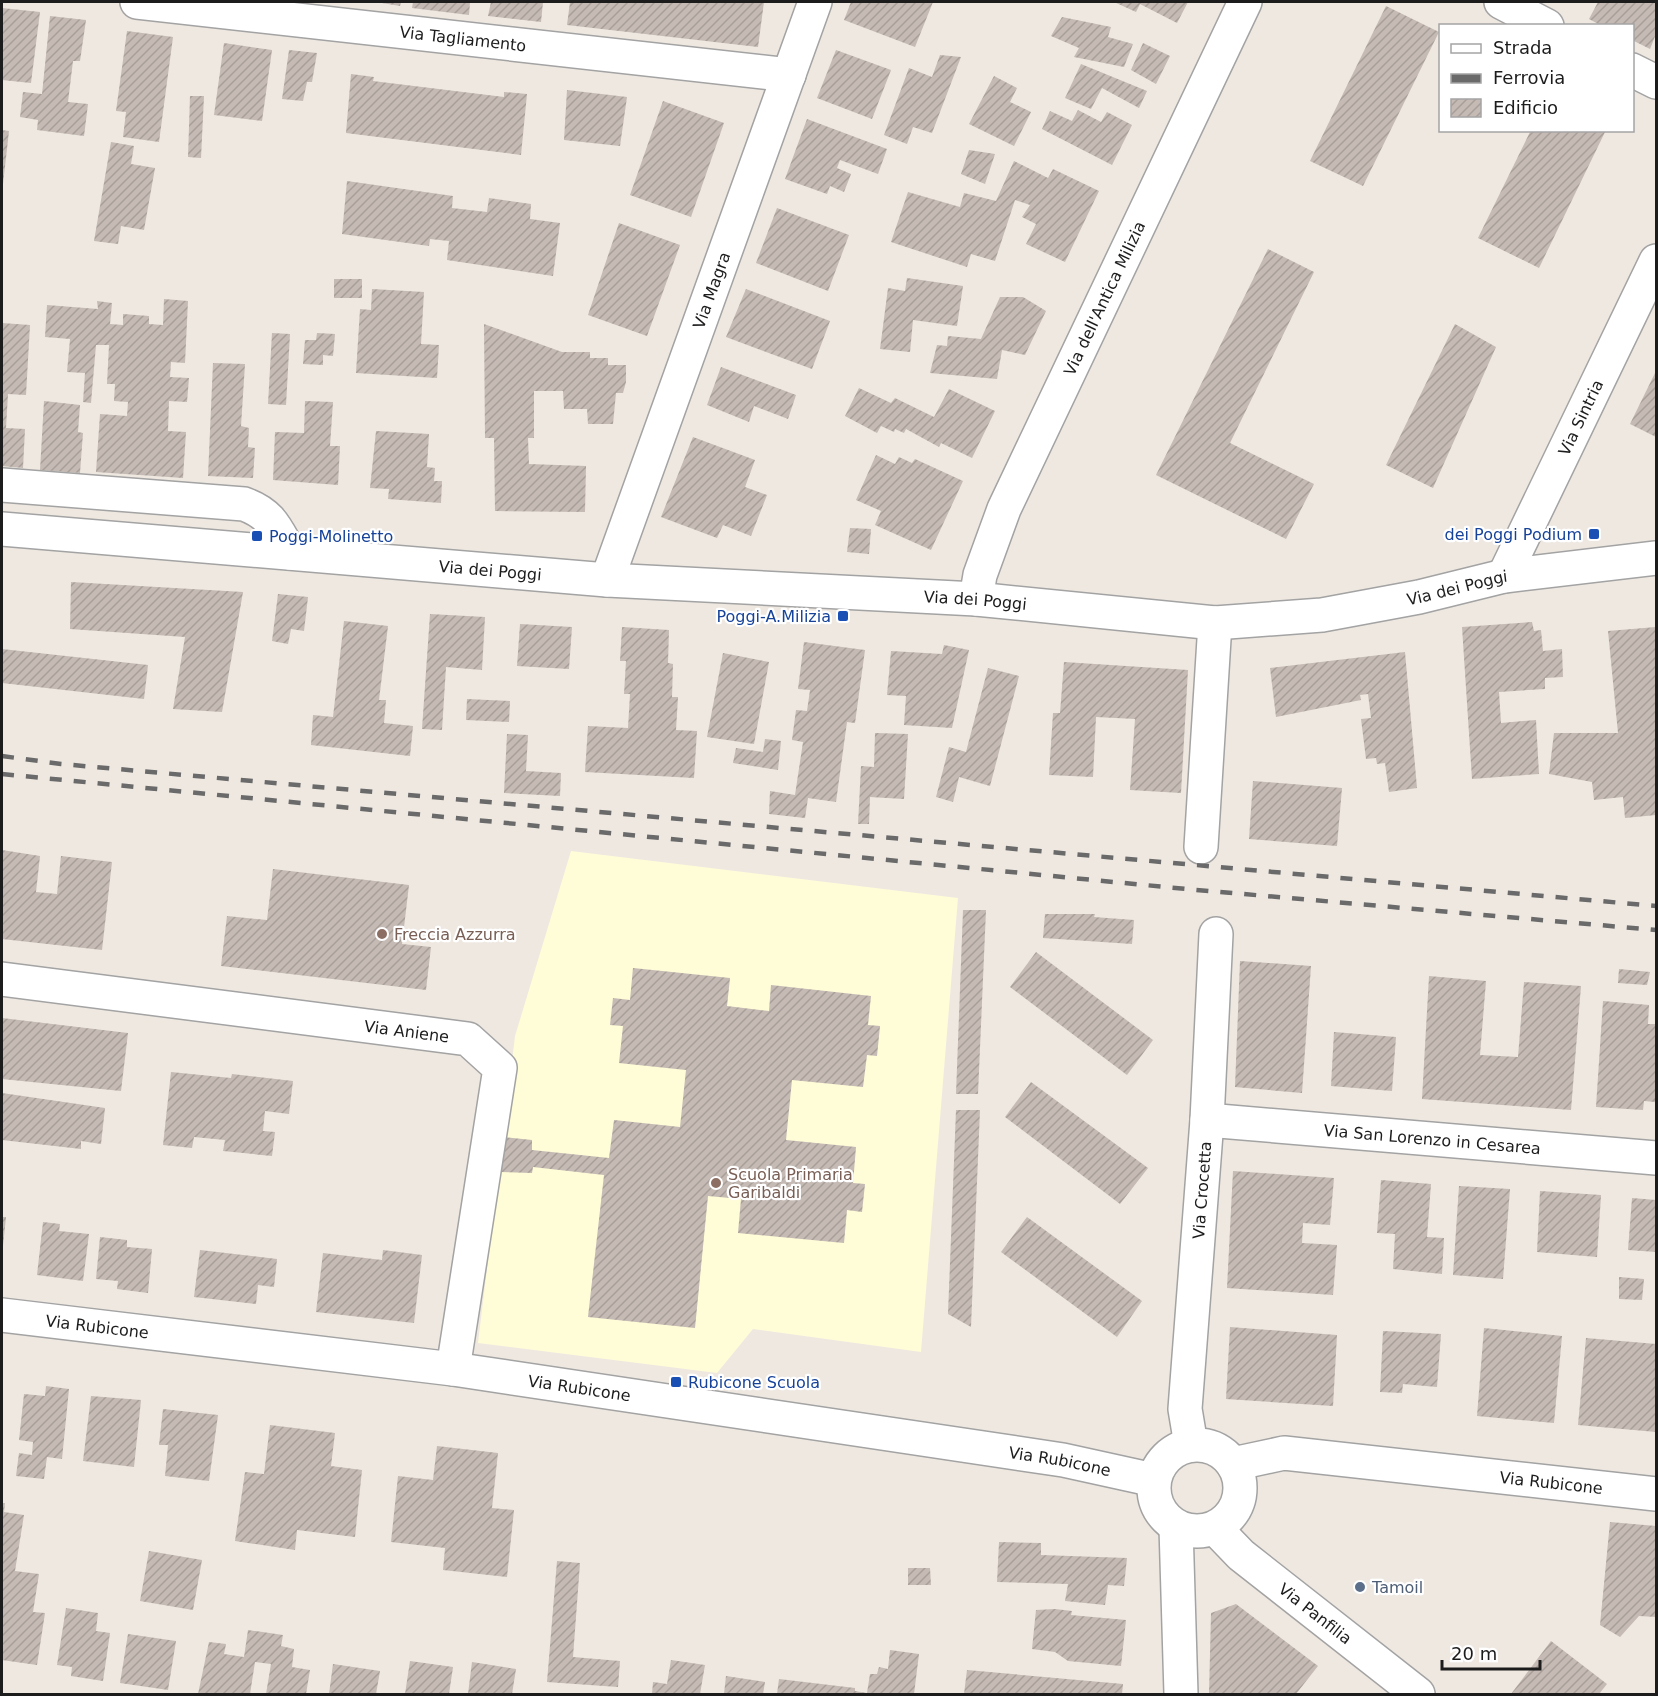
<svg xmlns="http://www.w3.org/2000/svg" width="1658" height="1696" font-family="'DejaVu Sans',sans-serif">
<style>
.education{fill:#fffcd8}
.building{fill:url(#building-hatch)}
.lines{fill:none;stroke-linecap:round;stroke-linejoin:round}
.minor-casing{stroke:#a3a3a3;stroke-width:36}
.minor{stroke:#fff;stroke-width:33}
.rail{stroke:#6a6a6a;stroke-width:4.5;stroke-dasharray:12 12;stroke-linecap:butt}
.transit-dot{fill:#1a4fb4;stroke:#fff;stroke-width:2}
.education-dot{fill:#8d6e63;stroke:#fff;stroke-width:2}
.service-dot{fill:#5c6f8a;stroke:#fff;stroke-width:2}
.labels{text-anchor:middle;stroke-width:4.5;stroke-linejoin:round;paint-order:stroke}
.street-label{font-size:16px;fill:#1c1c1c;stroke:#fff}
.transit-label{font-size:16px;fill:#164399;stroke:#fff;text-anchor:end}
.education-label{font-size:16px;fill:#785e54;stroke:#fff;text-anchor:start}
.service-label{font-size:16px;fill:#4e5e75;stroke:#fff;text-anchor:start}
</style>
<defs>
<pattern id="building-hatch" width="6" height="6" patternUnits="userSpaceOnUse" patternTransform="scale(1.5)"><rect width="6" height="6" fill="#c5bab4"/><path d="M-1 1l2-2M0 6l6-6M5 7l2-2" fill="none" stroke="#a99f9a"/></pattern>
</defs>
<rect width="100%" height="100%" fill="#eee8e1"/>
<path class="education" d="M571,851l387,47 -37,454 -168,-23 -36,44 -239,-30 37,-307z"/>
<g class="building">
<path d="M376,2h25l-1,4z"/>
<path d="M413,2h57l-1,13 -57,-7z"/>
<path d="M491,2h52l-2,20 -53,-6z"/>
<path d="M570,2h194l-6,45 -191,-22z"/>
<path d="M851,2h82l-18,45 -71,-27z"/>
<path d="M1114,2h74l-11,21 -37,-19 -4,8z"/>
<path d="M1598,2h58v32l-6,15 -18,-9v-14h-30l-13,-7z"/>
<path d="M1386,6l53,26 -76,154 -53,-25z"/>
<path d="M2,8l38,4 -9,71 -29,-3z"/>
<path d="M50,16l36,4 -6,41h-7l-5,41 20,2 -4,32 -47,-6 1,-10 -18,-3 3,-25 19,2z"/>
<path d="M1062,17l49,10 -3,10 25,7 -9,23 -50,-10 5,-9 -28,-12z"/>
<path d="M127,31l46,6 -14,105 -36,-5 3,-25 -10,-1z"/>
<path d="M224,43l48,7 -10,71 -48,-6z"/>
<path d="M1143,43l27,13 -14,28 -25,-14z"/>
<path d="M289,50l28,3 -5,29h-5l-4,19 -21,-2z"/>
<path d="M836,50l55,20 -19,49 -55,-21z"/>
<path d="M940,55l21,2 -29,76 -19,-6 -6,17 -23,-9 25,-67 23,9z"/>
<path d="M1081,64l66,27 -8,17 -37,-20 -11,21 -26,-11z"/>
<path d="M351,74l23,3 -1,4 131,16v-5l23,2 -6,61 -175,-22z"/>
<path d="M994,76l23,12 -7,14 21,10 -17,34 -45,-22z"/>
<path d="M567,90l60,7 -7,49 -56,-6z"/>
<path d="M190,96h14l-3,62 -13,-1z"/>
<path d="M663,101l61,22 -33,94 -61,-22z"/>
<path d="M1078,110l23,12 6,-10 25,13 -20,40 -70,-36 8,-18 22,10z"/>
<path d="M807,119l80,30 -9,25 -38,-14 -3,8 14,6 -7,18 -14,-6 -3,8 -42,-15z"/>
<path d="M2,130l7,1 -6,53h-1z"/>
<path d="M1531,130h75l-67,138 -61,-30z"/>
<path d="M111,142l23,4 -3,18 24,4 -11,62 -23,-4 -3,18 -24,-3z"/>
<path d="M969,150l26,4 -10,30 -24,-10z"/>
<path d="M1014,161l34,17 5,-9 46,22 -34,71 -39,-18 10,-20 -14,-7 8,-12 -15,-5 -20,61 -24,-7 -4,13 -76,-25 17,-50 52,15 4,-14 32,8z"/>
<path d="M347,181l106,15 -1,12 35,4 2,-14 42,6 -1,15 30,4 -7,53 -106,-16 2,-19 -19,-2 -1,7 -87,-12z"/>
<path d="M777,208l72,27 -21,56 -72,-28z"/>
<path d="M619,223l61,22 -33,91 -59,-21z"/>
<path d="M1268,249l46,23 -84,171 84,41 -28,55 -130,-64z"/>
<path d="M907,278l56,8 -6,40 -44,-6 -3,32 -30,-3 8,-61 17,3z"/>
<rect x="334" y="279" width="28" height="19"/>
<path d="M372,289l52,3 -3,52 18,1 -2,33 -81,-5 4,-64 11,1z"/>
<path d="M746,289l84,32 -18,48 -86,-32z"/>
<path d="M1000,297h23l23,14 -21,44 -23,-5 -5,29 -67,-6 7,-28 10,1 1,-10 33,3z"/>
<path d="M164,299l24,2 -3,62 -14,-1 -1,15 19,1 -2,24 -18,-1 -1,30 18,1 -3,46 -87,-6 4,-58 27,2 1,-14 -14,-1 1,-17h-8l2,-39h-13l-5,58 -8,-1 2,-29 -18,-1 3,-33 -25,-2 2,-32 51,4 -1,-8 15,2 -2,21 13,1v-11l26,2v8l14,1z"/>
<path d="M2,323l28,2 -4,70 -18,-1 -2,34 19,1 -2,39 -21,-2z"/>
<path d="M484,324l78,28h28v6h18v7h18v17l-3,11h-7l-3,31h-25l-1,-15h-23l-1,-18h-29v47h-6l1,26 57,2 -1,46 -90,-1 -1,-73h-9z"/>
<path d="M1455,324l41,23 -63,141 -47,-23z"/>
<path d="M272,333l18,1 -4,71 -18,-1z"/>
<path d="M317,333l18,1 -2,22 -10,-1v10l-20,-1 2,-24h11z"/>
<path d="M213,363l32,1 -4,62 8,2 -1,19 7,1 -2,30 -45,-2z"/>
<path d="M721,367l75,28 -8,24 -34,-13 -5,16 -42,-17z"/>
<path d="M1656,371v66l-26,-13z"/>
<path d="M859,388l32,15 4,-5 39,19 15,-28 46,22 -23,47 -31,-15 -2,4 -33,-18 -2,4 -9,-4 -1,3 -13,-6 -4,7 -32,-17z"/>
<path d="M44,401l36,4 -2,27 5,1 -3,40 -40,-3z"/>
<path d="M305,401l28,1 -3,44h10l-2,39 -65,-5 2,-48 29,1z"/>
<path d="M376,431l53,3 -2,33 8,1 -1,13h8l-1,22 -53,-4 1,-10 -19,-1z"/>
<path d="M693,437l62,23 -10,27 22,8 -16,41 -28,-11 -6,13 -56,-21z"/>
<path d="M876,455l19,9 4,-7 13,6 3,-4 48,22 -32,69 -56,-25 6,-14 -25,-11z"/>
<path d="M850,528l21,1 -2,25 -22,-2z"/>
<path d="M71,582l172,10 -21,120 -49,-3 12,-72 -115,-8z"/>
<path d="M278,594l30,3 -4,34 -13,-2 -3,15 -16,-3z"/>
<path d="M430,614l55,3 -3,53 -36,-3 -4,63 -20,-1z"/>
<path d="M344,621l44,5 -9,74h7l-2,23 29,3 -3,30 -99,-11 2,-30 20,2z"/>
<path d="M1532,622l2,9 7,-1 2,21 19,-2 1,28 -18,1v11l-46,3 2,31 35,-3 3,54 -67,5 -10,-152z"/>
<path d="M520,624l52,3 -3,42 -52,-3z"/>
<path d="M622,627l47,3 -1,33 5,1 -1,33h6l-2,33 21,1 -3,47 -109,-6 3,-46 40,2 2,-34h-6l2,-33h-6z"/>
<path d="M1656,627v188l-31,3 -2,-21 -29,3 -2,-18 -43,-8 5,-41h64l-10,-102z"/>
<path d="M804,642l61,8 -10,73 -8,-1 -11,80 -28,-4 -3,20 -36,-4 1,-23 25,4 8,-53 -11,-2 4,-30 11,1 3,-21 -12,-1z"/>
<path d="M944,645l25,5 -17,78 -48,-3 2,-29 -19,-1 4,-44 51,3z"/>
<path d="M2,649l146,16 -4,34 -142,-16z"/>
<path d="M1405,652l12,136 -28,4 -4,-29 -8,1 -1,-6 -10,1 -5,-40 10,-1 -3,-24 -8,1 1,5 -85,17 -6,-49z"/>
<path d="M723,653l46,9 -15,82 -47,-7z"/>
<path d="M1064,662l124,8 -7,123 -51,-3 5,-71 -39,-2 -3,60 -44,-2 4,-62h7z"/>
<path d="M988,668l31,8 -29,110 -31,-9 -6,25 -17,-5 13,-50 17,5z"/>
<path d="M467,699l43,2 -1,21 -43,-2z"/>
<path d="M875,733l33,1 -4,65 -34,-2 -1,27h-11l3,-58 13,1z"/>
<path d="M507,734l21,1 -2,36 35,2 -1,23 -56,-3z"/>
<path d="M765,739l16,2 -3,29 -45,-7 3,-15 27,4z"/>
<path d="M1253,781l89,7 -5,58 -88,-7z"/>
<path d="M2,850l38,6 -4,36 21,2 4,-38 51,6 -10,88 -100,-11z"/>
<path d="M273,869l136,16 -7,59 29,3 -5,43 -205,-24 6,-50 40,4z"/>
<path d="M963,910h23l-8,184h-22z"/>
<path d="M1045,914h50l-1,3 40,3 -2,24 -89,-6z"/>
<path d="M1036,952l117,88 -26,35 -117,-88z"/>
<path d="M1240,961l71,5 -9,127 -67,-6z"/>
<path d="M633,968l97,10 -3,28 42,5 2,-26 100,11 -3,29 12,1 -3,30 -10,-1 -4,32 -71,-7 -6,60 70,7 -3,36 12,1 -3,28 -15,-2 -3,33 -106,-10 3,-34 -33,-3 -13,132 -107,-11 16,-142 -71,-8 -1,6 -32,-1 3,-35 29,3v10l77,8 5,-38 66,7 6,-57 -67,-7 4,-37 -13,-1 3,-27 17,2z"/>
<path d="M1619,969l31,3 -3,13 -29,-2z"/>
<path d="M1429,976l57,5 -6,74 38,2 6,-75 57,4 -10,124 -149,-11z"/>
<path d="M1603,1001l46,4 -1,19h8l-1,78 -11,-1 -1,9 -47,-3z"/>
<path d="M2,1018l126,15 -7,58 -119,-12z"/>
<path d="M1334,1032l62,5 -4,54 -61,-5z"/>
<path d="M171,1072l60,6 1,-4 61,7 -4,33 -24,-3 -2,20 12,1 -3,24 -49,-5 2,-11 -31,-3 -2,11 -29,-3z"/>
<path d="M1031,1082l117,86 -28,36 -115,-87z"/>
<path d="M2,1093l103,15 -4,36 -20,-3v8l-79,-9z"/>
<path d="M956,1110h24l-9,217 -23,-13z"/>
<path d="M1233,1171l101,7 -4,47 -27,-2 -1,20 35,2 -4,50 -106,-7z"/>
<path d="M1381,1180l50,4 -4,53 17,1 -2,36 -49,-5 2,-35 -18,-1z"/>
<path d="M1459,1186l51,3 -7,90 -50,-4z"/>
<path d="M1540,1191l61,4 -4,62 -60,-5z"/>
<path d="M1632,1198l24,2v52l-28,-2z"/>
<path d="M2,1217h4l-3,29h-1z"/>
<path d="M1027,1217l115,84 -25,36 -116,-85z"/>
<path d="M43,1222l17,2 -1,7 30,3 -6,47 -46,-6z"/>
<path d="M100,1237l27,3v7l25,2 -4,44 -31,-4 1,-8 -22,-2z"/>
<path d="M200,1250l77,9 -3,28 -16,-2 -2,19 -62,-7z"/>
<path d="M383,1250l39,5 -8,68 -98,-11 7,-59 59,7z"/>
<path d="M1619,1277l25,2 -2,21 -23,-1z"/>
<path d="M1230,1327l107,8 -4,71 -107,-7z"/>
<path d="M1484,1328l78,8 -8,87 -77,-7z"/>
<path d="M1383,1331l58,3 -4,53 -34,-3 -1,9 -22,-1z"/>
<path d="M1586,1338l70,6v88l-78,-7z"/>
<path d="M46,1386l23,3 -7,70 -15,-2 -3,22 -28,-3 3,-23 13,2 1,-13 -14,-2 5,-46 21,2z"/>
<path d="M91,1396l50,4 -7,67 -51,-6z"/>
<path d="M163,1409l55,6 -9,66 -44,-5 3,-31h-9z"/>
<path d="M270,1425l65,8 -4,33 31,4 -7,67 -58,-7 -2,20 -60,-9 10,-69 19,2z"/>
<path d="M437,1446l61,7 -6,55 22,2 -7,67 -64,-7 2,-22 -54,-6 7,-66 35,4z"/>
<path d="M2,1503h3l-1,9 20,3 -9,56 24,3 -6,38 12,1 -8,52 -35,-5z"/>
<path d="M1610,1522l46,4v91l-17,-1 -19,21 -20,-12z"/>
<path d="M999,1542l42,1v12l86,3 -3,28 -16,-1 -3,20 -40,-4 3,-17 -71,-2z"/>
<path d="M149,1551l53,9 -9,50 -53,-9z"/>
<path d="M557,1561l23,2 -7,94 47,4 -2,26 -71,-5z"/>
<path d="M908,1568h22l1,17h-23z"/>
<path d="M1236,1604l82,62 -22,28h-87l2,-81z"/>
<path d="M66,1608l32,5 -2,18 14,2 -7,48 -32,-5 1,-9 -15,-2z"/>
<path d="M1055,1609l17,2 -1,4 55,5 -5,46 -53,-5 -13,-9 -23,-3 4,-39z"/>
<path d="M248,1630l35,5 -2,11 13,3 -2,18 18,3 -4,24h-40l5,-30 -16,-2 -5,32h-52l11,-52 17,2 -2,10 20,3z"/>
<path d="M128,1634l48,7 -8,49 -48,-7z"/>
<path d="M1551,1641l56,43 -8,10h-88z"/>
<path d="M890,1650l29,4 -5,40h-137l2,-15 76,9v3l12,2 3,-19h7l2,-7 9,2z"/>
<path d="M671,1660l34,5 -5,29h-48l1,-12 14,2z"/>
<path d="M410,1661l43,6 -4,27h-44z"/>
<path d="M472,1662l44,7 -4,25h-44z"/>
<path d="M333,1664l47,7 -4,23h-47z"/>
<path d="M967,1670l156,14 -1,10h-158z"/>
<path d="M726,1676l39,6 -2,12h-39z"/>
</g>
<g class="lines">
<defs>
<g id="minor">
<path id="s1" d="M137,2l652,73"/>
<path d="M1501,2l46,24"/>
<path d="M1632,70l24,12"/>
<path d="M2,485l242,19c28,10 32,25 46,49"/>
<path id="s2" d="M2,529l605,51 369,19 239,24 107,-8 97,-18 85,-21 152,-18"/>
<path id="s3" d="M1504,576l152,-315"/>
<path id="s4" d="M607,580l208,-578"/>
<path id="s5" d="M976,599l4,-24 24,-66 241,-507"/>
<path d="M1201,847l14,-224"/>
<path id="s6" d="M2,979l466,60 32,29 -47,301"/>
<path id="s7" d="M1207,1120l449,38"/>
<path id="s8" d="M2,1315l451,54 610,91 91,20"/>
<circle cx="1197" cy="1488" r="43"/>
<path id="s9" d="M1191,1445l-6,-36 22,-289 9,-186"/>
<path id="s10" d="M1233,1464l51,-11 372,41"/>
<path d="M1176,1527l5,167"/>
<path id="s11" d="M1215,1528l26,27 177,139"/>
</g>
</defs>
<use href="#minor" class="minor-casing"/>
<use href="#minor" class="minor"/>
<g class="rail">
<path d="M2,756l59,8 1595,142"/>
<path d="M2,774l1184,115 470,41"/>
</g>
</g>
<g class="transit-dot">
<rect x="1588" y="528" width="12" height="12" rx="3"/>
<rect x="251" y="530" width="12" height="12" rx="3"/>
<rect x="837" y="610" width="12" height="12" rx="3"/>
<rect x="670" y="1376" width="12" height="12" rx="3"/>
</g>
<g class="education-dot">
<circle cx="382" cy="934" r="6"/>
<circle cx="716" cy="1183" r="6"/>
</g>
<circle class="service-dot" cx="1360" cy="1587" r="6"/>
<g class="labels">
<g class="street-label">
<text dy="6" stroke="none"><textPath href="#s1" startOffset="328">Via Tagliamento</textPath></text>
<text dy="6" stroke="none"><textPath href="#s4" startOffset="308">Via Magra</textPath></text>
<text dy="6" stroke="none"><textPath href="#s5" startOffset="328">Via dell'Antica Milizia</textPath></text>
<text dy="6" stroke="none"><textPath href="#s3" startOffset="176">Via Sintria</textPath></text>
<text dy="6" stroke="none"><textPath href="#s2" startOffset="490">Via dei Poggi</textPath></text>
<text dy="6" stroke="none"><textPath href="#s2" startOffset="1462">Via dei Poggi</textPath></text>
<text dy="6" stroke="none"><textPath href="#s2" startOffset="976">Via dei Poggi</textPath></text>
<text dy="6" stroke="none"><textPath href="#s6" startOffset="408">Via Aniene</textPath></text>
<text dy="6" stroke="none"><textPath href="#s7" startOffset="226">Via San Lorenzo in Cesarea</textPath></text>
<text dy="6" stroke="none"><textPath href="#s9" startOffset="256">Via Crocetta</textPath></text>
<text dy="6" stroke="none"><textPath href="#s8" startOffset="96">Via Rubicone</textPath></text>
<text dy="6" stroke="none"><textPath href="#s8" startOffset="582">Via Rubicone</textPath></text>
<text dy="6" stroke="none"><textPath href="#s8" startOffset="1068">Via Rubicone</textPath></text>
<text dy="6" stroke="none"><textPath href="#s10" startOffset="321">Via Rubicone</textPath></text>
<text dy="6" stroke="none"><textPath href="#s11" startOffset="132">Via Panfilia</textPath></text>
</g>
<g class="transit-label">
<text x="1582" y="540">dei Poggi Podium</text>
<text x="269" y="542" text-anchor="start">Poggi-Molinetto</text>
<text x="831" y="622">Poggi-A.Milizia</text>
<text x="688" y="1388" text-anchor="start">Rubicone Scuola</text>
</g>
<g class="education-label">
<text x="394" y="940">Freccia Azzurra</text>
<text x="728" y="1180">Scuola Primaria<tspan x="728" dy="18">Garibaldi</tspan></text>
</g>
<g class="service-label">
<text x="1372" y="1593">Tamoil</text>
</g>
</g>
<rect width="1658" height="1696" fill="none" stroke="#1c1c1c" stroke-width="6"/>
<rect x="1439" y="24" width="195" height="108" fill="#ffffff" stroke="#a4a4a4" stroke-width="1.5"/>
<rect x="1451" y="44" width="30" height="9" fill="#ffffff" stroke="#a4a4a4" stroke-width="1.5"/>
<text x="1493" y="54" font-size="18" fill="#1c1c1c">Strada</text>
<rect x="1451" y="74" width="30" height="9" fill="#6a6a6a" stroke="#a4a4a4" stroke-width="1.5"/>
<text x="1493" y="84" font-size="18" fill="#1c1c1c">Ferrovia</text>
<rect x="1451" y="99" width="30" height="18" fill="url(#building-hatch)" stroke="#a4a4a4" stroke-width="1.5"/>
<text x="1493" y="114" font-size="18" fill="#1c1c1c">Edificio</text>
<path d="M1442 1660v9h98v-9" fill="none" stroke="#1c1c1c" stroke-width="3"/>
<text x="1451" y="1660" font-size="18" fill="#1c1c1c" stroke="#ffffff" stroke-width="4.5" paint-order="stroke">20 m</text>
</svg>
